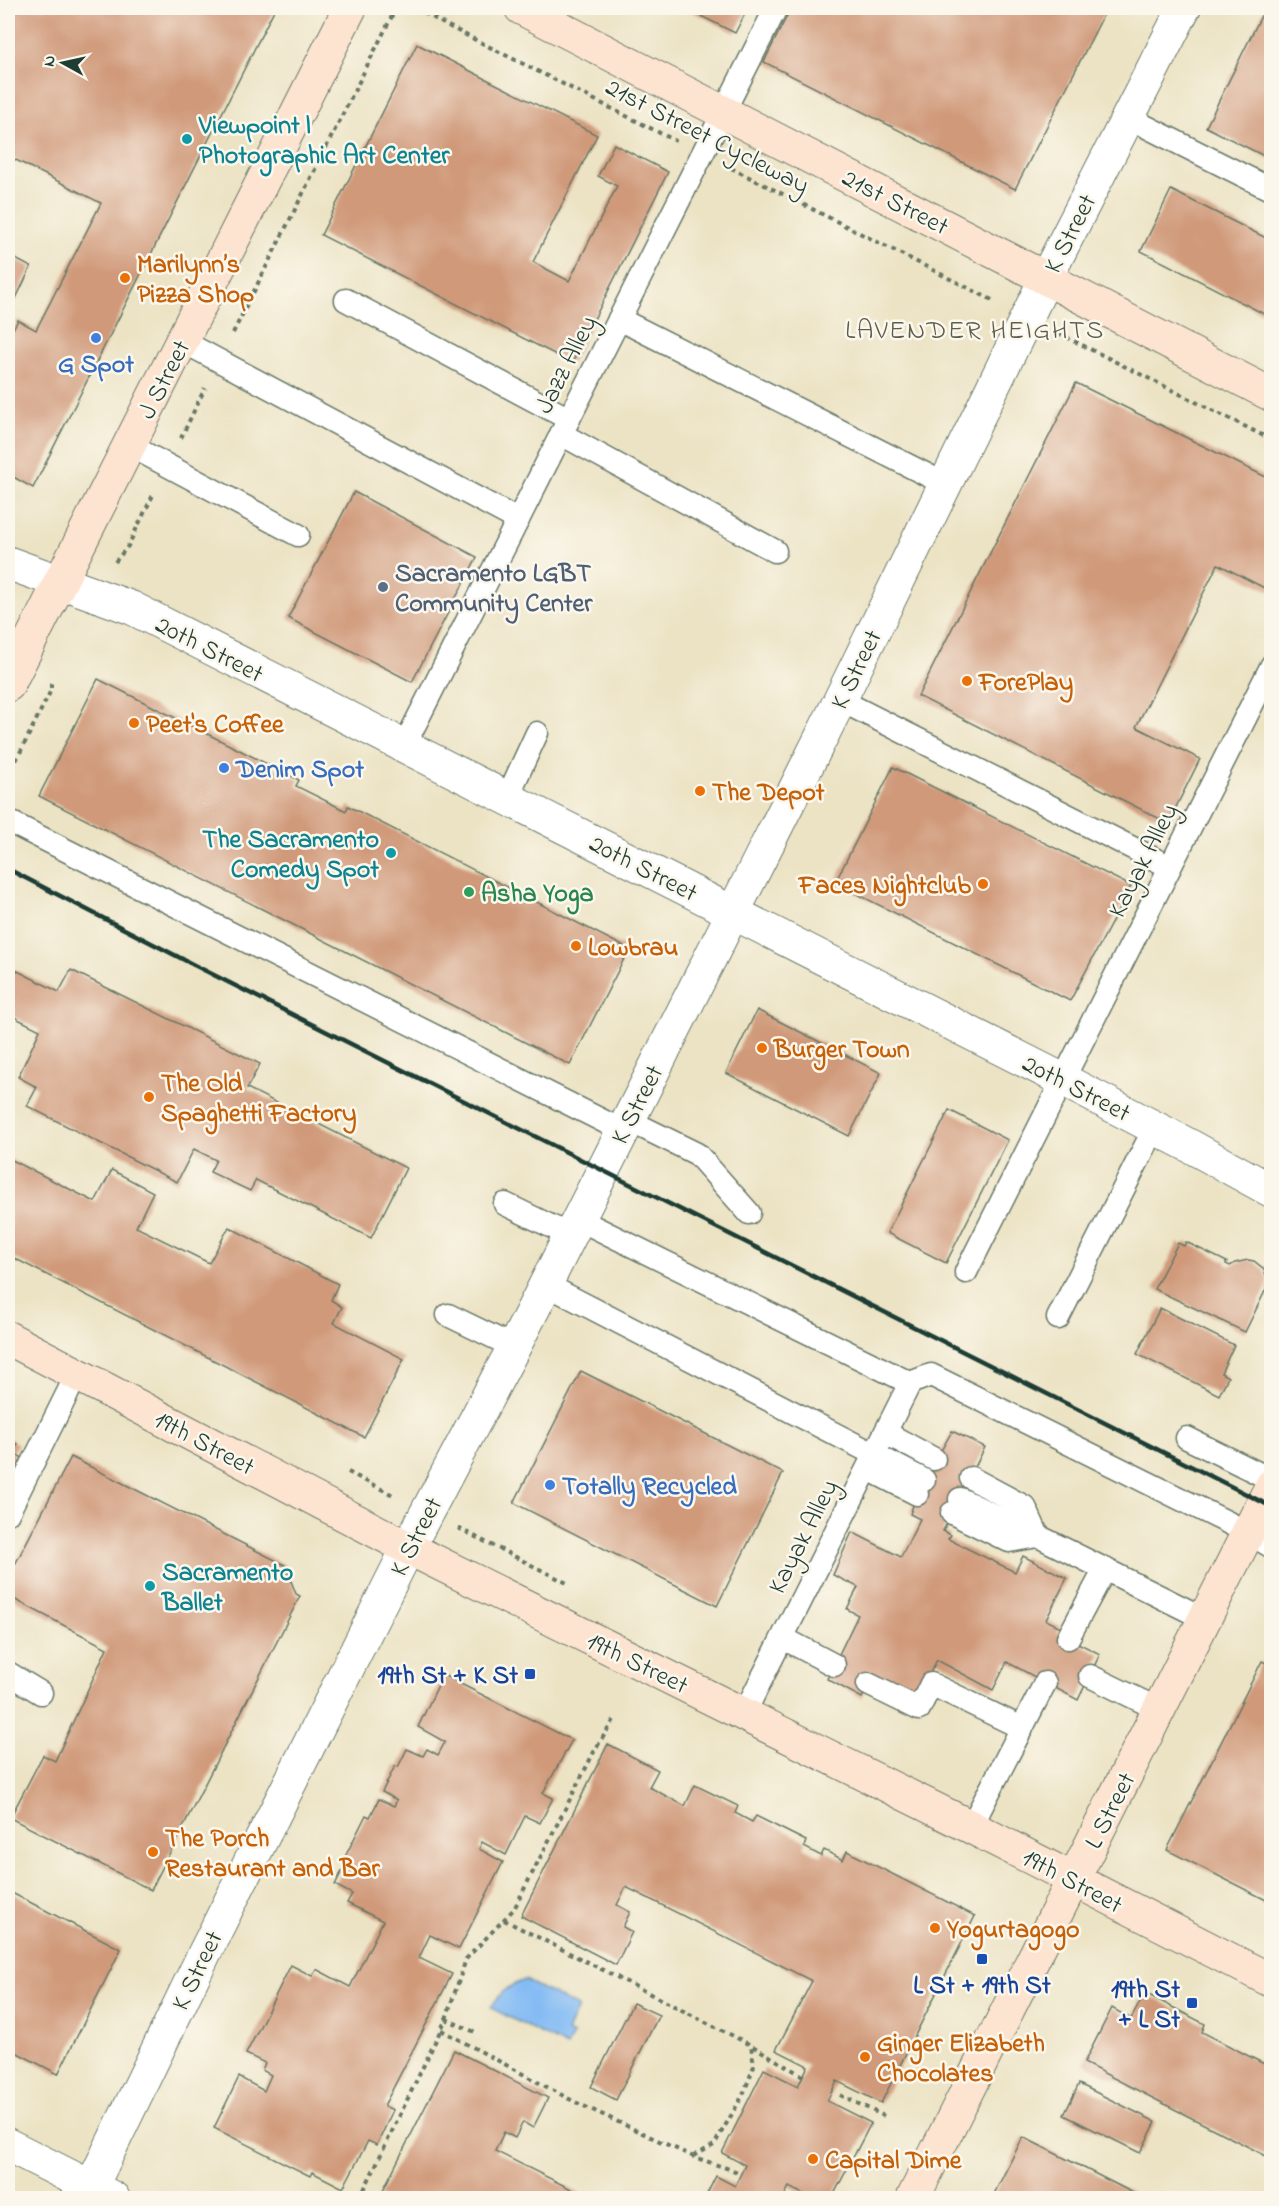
<svg xmlns="http://www.w3.org/2000/svg" width="1279" height="2206" font-family="'Indie Flower',sans-serif">
<style>
.water{fill:#84bbf4;stroke:#527c94;stroke-width:1.5}
.building{fill:#d09a7a}
.lines{fill:none;stroke-linecap:round;stroke-linejoin:round}
.lane-casing{stroke:#677766;stroke-width:25}
.street-casing{stroke:#677766;stroke-width:35}
.secondary-casing{stroke:#677766;stroke-width:35}
.path{stroke:#677766;stroke-width:4;stroke-dasharray:4.5 4.5;stroke-linecap:butt}
.lane{stroke:#fff;stroke-width:22}
.street{stroke:#fff;stroke-width:33}
.secondary{stroke:#fde4d1;stroke-width:33}
.rail{stroke:#1f3d34;stroke-width:4.5}
.culture-dot{fill:#0f9aa8;stroke:#fbf7ec;stroke-width:2}
.food-dot{fill:#e8710a;stroke:#fbf7ec;stroke-width:2}
.shop-dot{fill:#3f7fe0;stroke:#fbf7ec;stroke-width:2}
.service-dot{fill:#5c6f8a;stroke:#fbf7ec;stroke-width:2}
.leisure-dot{fill:#2e9e5b;stroke:#fbf7ec;stroke-width:2}
.transit-dot{fill:#1a4fb4;stroke:#fbf7ec;stroke-width:2}
.labels{text-anchor:middle;stroke-width:5;stroke-linejoin:round;paint-order:stroke}
.culture-label{font-size:26px;font-weight:bold;fill:#0d838f;stroke:#fbf7ec;text-anchor:start}
.street-label{font-size:26px;fill:#1f3d34;stroke:#fbf7ec}
.food-label{font-size:26px;font-weight:bold;fill:#c56008;stroke:#fbf7ec;text-anchor:start}
.shop-label{font-size:26px;font-weight:bold;fill:#366cbe;stroke:#fbf7ec;text-anchor:start}
.service-label{font-size:26px;font-weight:bold;fill:#4e5e75;stroke:#fbf7ec;text-anchor:start}
.leisure-label{font-size:26px;font-weight:bold;fill:#27864d;stroke:#fbf7ec;text-anchor:start}
.transit-label{font-size:26px;font-weight:bold;fill:#164399;stroke:#fbf7ec;text-anchor:end}
.neighbourhood-label{font-size:27px;letter-spacing:1.5px;fill:#5d5e4c;stroke:#fbf7ec}
</style>
<rect width="100%" height="100%" fill="#fbf7ec"/>
<filter id="ink" filterUnits="userSpaceOnUse"><feTurbulence type="fractalNoise" baseFrequency=".0167" numOctaves="2"/><feDisplacementMap in="SourceGraphic" scale="12" xChannelSelector="R" yChannelSelector="G"/><feConvolveMatrix kernelMatrix="1 2 1 2 8 2 1 2 1" color-interpolation-filters="sRGB"/></filter>
<filter id="wash" filterUnits="userSpaceOnUse"><feTurbulence type="fractalNoise" baseFrequency=".008" numOctaves="4" result="noise"/><feDisplacementMap in="SourceGraphic" scale="24" xChannelSelector="R" yChannelSelector="G"/><feGaussianBlur stdDeviation="1.35" result="paint"/><feColorMatrix in="noise" values="0 0 0 0 0 0 0 0 0 0 0 0 0 0 0 0 0 1.4 0 .05"/><feComposite in="paint" operator="in"/></filter>
<g filter="url(#wash)">
<rect width="100%" height="100%" fill="#ece3c4"/>
<path class="water" d="M525,1980l53,27 -11,25 6,3 -6,12 -76,-39c9,-16 17,-22 34,-28z"/>
<g id="blocks">
<g class="building">
<path d="M8,8h267l-242,480 -25,-14v-148l5,3 5,-9 18,10 65,-127 -93,-47z"/>
<path d="M685,8h63l-13,25z"/>
<path d="M791,8h316l-92,181 -251,-127z"/>
<path d="M1265,8h7v152l-66,-33z"/>
<path d="M417,44l180,91 -64,127 36,19 48,-95 -19,-10 16,-32 54,28 -96,191 -251,-128z"/>
<path d="M1171,190l101,51v77l-131,-67z"/>
<path d="M8,255l23,12 -23,48z"/>
<path d="M1076,383l196,97v112l-54,-28 -82,163 64,32 -32,64 -250,-127z"/>
<path d="M354,492l123,65 -65,125 -124,-64z"/>
<path d="M98,679l201,101 -3,6 50,25 2,-5 281,143 -59,116 -531,-269z"/>
<path d="M893,767l238,119 -61,115 -235,-118z"/>
<path d="M8,966l51,26 12,-22 189,94 -13,24 159,80 -35,70 -115,-58 -6,11 -40,-19 6,-12 -22,-11 -17,33 -150,-76 10,-19 -19,-10 22,-47 -32,-16z"/>
<path d="M757,1010l124,63 -32,63 -123,-63z"/>
<path d="M949,1110l59,30 -62,123 -59,-30z"/>
<path d="M8,1158l87,44 17,-32 41,22 -17,35 73,36 20,-36 109,57 -7,16 11,7 -8,16 70,36 -40,78 -356,-182z"/>
<path d="M1186,1242l41,20 -1,2 4,2 5,-3 13,-3 6,1 10,8 4,12 -1,6 -22,45 -91,-43 24,-46 6,3z"/>
<path d="M1160,1308l74,37 -13,28 7,4 -9,18 -82,-41z"/>
<path d="M581,1371l202,102 -66,133 -203,-103z"/>
<path d="M952,1431l33,16 -42,84 8,4 -3,4 67,33 8,-16 44,22 -21,42 15,7 -3,6 42,21 -22,46 -71,-38 -14,28 -56,-30 -21,39 -44,-21 -10,20 -35,-19 31,-64 -11,-6 11,-22 -25,-12 19,-43 49,25 19,-38 -10,-5 7,-20z"/>
<path d="M8,1438l10,6 -5,9 12,6 -17,34z"/>
<path d="M71,1457l214,108 11,29 4,2 -149,294 -141,-72 33,-63 12,6 52,-113 -99,-52v-18z"/>
<path d="M1262,1661l10,5v237l-105,-53z"/>
<path d="M443,1675l129,65 -29,53 10,5 -13,25 -15,-7 -19,39 -24,-13 -3,7 24,13 -44,87 -29,-14 -11,23 33,16 -68,132 9,4 -16,35 -9,-4 -25,47 -31,-16 -2,4 -96,-48 25,-51 25,14 7,-16 -9,-5 3,-7 -19,-9 45,-89 21,11 4,-7 34,18 33,-66 -36,-18 5,-9 -17,-9 10,-20 -3,-2 24,-48 4,2 9,-18 15,7 3,-6 -15,-8 13,-26 3,1 9,-18 16,7 4,-7 11,6 7,-13 -27,-15z"/>
<path d="M608,1744l50,26 -9,17 36,19 10,-21 43,21 -3,7 17,9 4,-6 50,25 -2,6 17,9 3,-6 19,10 4,-9 128,65 -94,187 -44,-22 -10,20 44,22 -39,75h-21l-22,-11 -6,11h-78l11,-22 19,10 10,-21 -23,-12 42,-84 34,17 10,-20 -32,-16 36,-69 -186,-94 -9,18 13,7 -7,15 9,5 -16,33 -95,-49z"/>
<path d="M8,1891l113,58 -63,125 -50,-26z"/>
<path d="M1145,1993l60,31 -3,8 70,36v91l-188,-96 28,-55 19,11z"/>
<path d="M633,2003l26,12 -43,85 -25,-13z"/>
<path d="M454,2050l94,48 -15,30 -10,-6 -8,16 -11,-6 -9,19 94,47h-210z"/>
<path d="M1079,2084l77,38 -16,31 -76,-38z"/>
<path d="M1023,2137l120,61h-151z"/>
</g>
</g>
</g>
<g filter="url(#ink)">
<use href="#blocks" fill-opacity="0" stroke="#677766" stroke-width="1.5"/>
<g class="lines">
<defs>
<g id="lane">
<path d="M1129,118l143,72"/>
<path d="M346,300l223,119"/>
<path d="M619,319l326,165"/>
<path d="M182,341l336,179"/>
<path d="M561,434l214,117"/>
<path d="M129,445l169,90"/>
<path d="M840,700l330,167"/>
<path d="M404,746l372,-738"/>
<path d="M507,798l30,-65"/>
<path d="M8,821l615,310"/>
<path d="M628,1120l69,34 52,59"/>
<path d="M505,1204l64,31"/>
<path d="M578,1219l332,164 21,-8 316,157 25,15"/>
<path d="M966,1272l306,-607"/>
<path d="M545,1284l379,196"/>
<path d="M448,1315l66,32"/>
<path d="M1058,1318l97,-191"/>
<path d="M886,1433l48,26"/>
<path d="M1187,1438l85,42"/>
<path d="M868,1469l49,25"/>
<path d="M971,1478l54,29 13,29"/>
<path d="M960,1499l78,37"/>
<path d="M8,1513l69,-139"/>
<path d="M952,1513l57,28 29,-5 167,83"/>
<path d="M783,1638l51,27"/>
<path d="M1068,1638l37,-69"/>
<path d="M8,1673l33,20"/>
<path d="M1090,1676l70,34"/>
<path d="M868,1684l51,25 12,-25 91,44"/>
<path d="M744,1714l166,-331"/>
<path d="M971,1827l74,-144"/>
</g>
<g id="street">
<path d="M8,563l124,45 931,472 129,67 80,44"/>
<path d="M8,2145l105,53"/>
<path d="M86,2198l118,-244 204,-406 106,-201 109,-216 217,-431 206,-422 138,-270"/>
</g>
<g id="secondary">
<path d="M521,8l751,387"/>
<path d="M8,685l342,-677"/>
<path d="M8,1338l400,210 563,279 301,154"/>
<path d="M913,2198l359,-713"/>
</g>
</defs>
<use href="#lane" class="lane-casing"/>
<use href="#street" class="street-casing"/>
<use href="#secondary" class="secondary-casing"/>
<g class="path">
<path d="M417,8l25,15 234,118"/>
<path d="M731,168l263,133"/>
<path d="M233,333l163,-325"/>
<path d="M1058,333l214,107"/>
<path d="M181,438l24,-50"/>
<path d="M115,562l13,-16 26,-53"/>
<path d="M8,777l43,-87v-7"/>
<path d="M8,1043l6,3"/>
<path d="M348,1472l47,24"/>
<path d="M458,1528l111,56"/>
<path d="M504,1920l247,125 52,31"/>
<path d="M446,2019l20,-60 48,-50 81,-159 20,-32"/>
<path d="M441,2030l132,71 121,56 47,16"/>
<path d="M840,2095l44,21"/>
<path d="M694,2156l20,-11 29,-50 11,-29 -3,-21"/>
<path d="M784,2196l6,2"/>
<path d="M360,2198l86,-179 31,14"/>
</g>
<use href="#lane" class="lane"/>
<use href="#street" class="street"/>
<use href="#secondary" class="secondary"/>
<path class="rail" d="M8,869l186,96 1078,542"/>
</g>
</g>
<g class="culture-dot">
<circle cx="187" cy="139" r="6"/>
<circle cx="391" cy="853" r="6"/>
<circle cx="150" cy="1586" r="6"/>
</g>
<g class="food-dot">
<circle cx="125" cy="278" r="6"/>
<circle cx="967" cy="681" r="6"/>
<circle cx="134" cy="723" r="6"/>
<circle cx="700" cy="791" r="6"/>
<circle cx="983" cy="884" r="6"/>
<circle cx="576" cy="946" r="6"/>
<circle cx="762" cy="1048" r="6"/>
<circle cx="149" cy="1097" r="6"/>
<circle cx="153" cy="1852" r="6"/>
<circle cx="935" cy="1928" r="6"/>
<circle cx="865" cy="2057" r="6"/>
<circle cx="813" cy="2159" r="6"/>
</g>
<g class="shop-dot">
<circle cx="96" cy="338" r="6"/>
<circle cx="224" cy="768" r="6"/>
<circle cx="550" cy="1485" r="6"/>
</g>
<circle class="service-dot" cx="383" cy="587" r="6"/>
<circle class="leisure-dot" cx="469" cy="892" r="6"/>
<g class="transit-dot">
<rect x="524" y="1668" width="12" height="12" rx="3"/>
<rect x="976" y="1953" width="12" height="12" rx="3"/>
<rect x="1186" y="1997" width="12" height="12" rx="3"/>
</g>
<g class="labels">
<g class="culture-label">
<text x="199" y="133">Viewpoint |<tspan x="199" dy="30">Photographic Art Center</tspan></text>
<text x="379" y="847" text-anchor="end">The Sacramento<tspan x="379" dy="30">Comedy Spot</tspan></text>
<text x="162" y="1580">Sacramento<tspan x="162" dy="30">Ballet</tspan></text>
</g>
<g class="street-label">
<text transform="translate(708 135) rotate(27)" y="9">21st Street Cycleway</text>
<text transform="translate(896 201) rotate(27)" y="9">21st Street</text>
<text transform="translate(1069 233) rotate(-63)" y="9">K Street</text>
<text transform="translate(565 364) rotate(-63)" y="9">Jazz Alley</text>
<text transform="translate(163 379) rotate(-63)" y="9">J Street</text>
<text transform="translate(210 648) rotate(27)" y="9">20th Street</text>
<text transform="translate(855 669) rotate(-64)" y="9">K Street</text>
<text transform="translate(1142 860) rotate(-63)" y="9">Kayak Alley</text>
<text transform="translate(644 867) rotate(27)" y="9">20th Street</text>
<text transform="translate(1077 1087) rotate(27)" y="9">20th Street</text>
<text transform="translate(636 1104) rotate(-63)" y="9">K Street</text>
<text transform="translate(205 1442) rotate(28)" y="9">19th Street</text>
<text transform="translate(415 1536) rotate(-63)" y="9">K Street</text>
<text transform="translate(802 1536) rotate(-63)" y="9">Kayak Alley</text>
<text transform="translate(638 1662) rotate(26)" y="9">19th Street</text>
<text transform="translate(1109 1810) rotate(-63)" y="9">L Street</text>
<text transform="translate(1073 1880) rotate(28)" y="9">19th Street</text>
<text transform="translate(196 1970) rotate(-64)" y="9">K Street</text>
</g>
<g class="food-label">
<text x="137" y="272">Marilynn’s<tspan x="137" dy="30">Pizza Shop</tspan></text>
<text x="979" y="690">ForePlay</text>
<text x="146" y="732">Peet's Coffee</text>
<text x="712" y="800">The Depot</text>
<text x="971" y="893" text-anchor="end">Faces Nightclub</text>
<text x="588" y="955">Lowbrau</text>
<text x="774" y="1057">Burger Town</text>
<text x="161" y="1091">The Old<tspan x="161" dy="30">Spaghetti Factory</tspan></text>
<text x="165" y="1846">The Porch<tspan x="165" dy="30">Restaurant and Bar</tspan></text>
<text x="947" y="1937">Yogurtagogo</text>
<text x="877" y="2051">Ginger Elizabeth<tspan x="877" dy="30">Chocolates</tspan></text>
<text x="825" y="2168">Capital Dime</text>
</g>
<g class="shop-label">
<text x="96" y="372" text-anchor="middle">G Spot</text>
<text x="236" y="777">Denim Spot</text>
<text x="562" y="1494">Totally Recycled</text>
</g>
<g class="service-label">
<text x="395" y="581">Sacramento LGBT<tspan x="395" dy="30">Community Center</tspan></text>
</g>
<g class="leisure-label">
<text x="481" y="901">Asha Yoga</text>
</g>
<g class="transit-label">
<text x="518" y="1683">19th St + K St</text>
<text x="982" y="1993" text-anchor="middle">L St + 19th St</text>
<text x="1180" y="1997">19th St<tspan x="1180" dy="30">+ L St</tspan></text>
</g>
<g class="neighbourhood-label">
<text x="975" y="338">LAVENDER HEIGHTS</text>
</g>
</g>
<rect width="1279" height="2206" fill="none" stroke="#fbf7ec" stroke-width="30"/>
<g transform="translate(63 63) rotate(278)" stroke="#fbf7ec" stroke-width="4.5" paint-order="stroke">
<path d="M0-4.5L10 22L0 15L-10 22Z" fill="#1f3d34"/>
<text y="-9" font-size="16" font-weight="bold" text-anchor="middle" fill="#1f3d34">N</text>
</g>
</svg>
